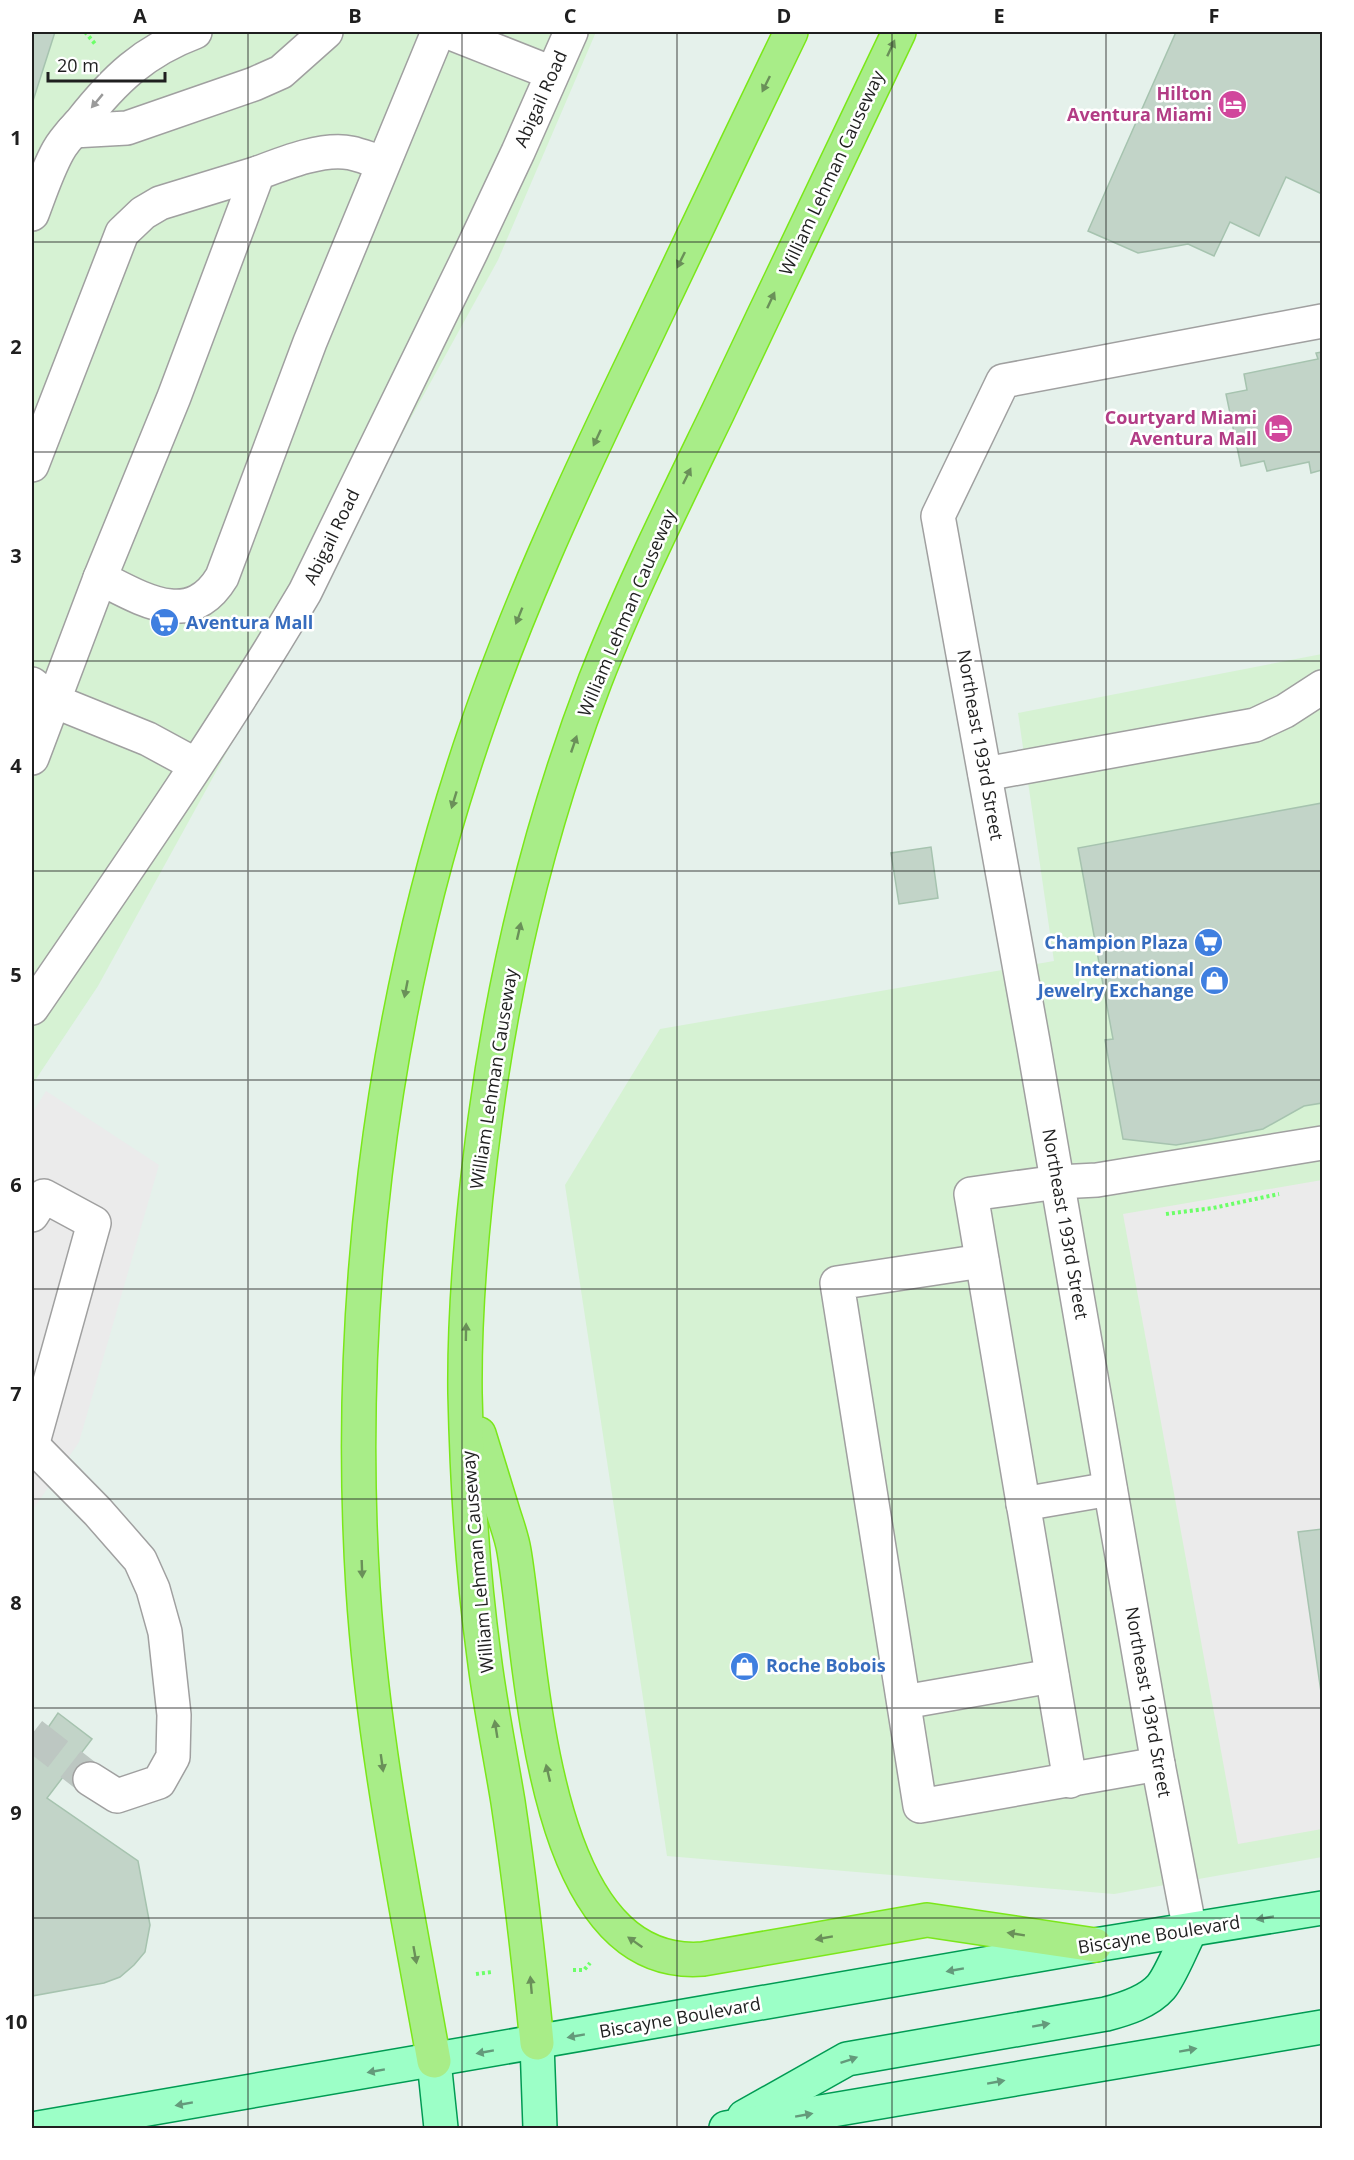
<svg xmlns="http://www.w3.org/2000/svg" width="1354" height="2160" font-family="'Open Sans',sans-serif">
<style>
.commercial{fill:#d6f2d3}
.parking{fill:#ebebeb}
.building{fill:#c2d4c8;stroke:#a6c3af;stroke-width:1.5}
.lines{fill:none;stroke-linecap:round;stroke-linejoin:round}
.minor-tunnel{stroke:#bdc7c2;stroke-width:33;stroke-dasharray:33 16;stroke-linecap:butt}
.minor-casing{stroke:#a0a0a0;stroke-width:36}
.major-casing{stroke:#009b53;stroke-width:36}
.highway-casing{stroke:#7be71a;stroke-width:36}
.path{stroke:#6cff68;stroke-width:4;stroke-dasharray:3 3;stroke-linecap:butt}
.minor{stroke:#fff;stroke-width:33}
.major{stroke:#9cffc7;stroke-width:33}
.highway{stroke:#a8ed88;stroke-width:33}
.oneway{fill:#6a9059}
.oneway2{fill:#9a9a9a}
.oneway3{fill:#649a7b}
.grid{fill:none;stroke:#1f1f1f;stroke-width:1.5;stroke-opacity:0.55}
.labels{text-anchor:middle;stroke-width:5;stroke-linejoin:round;paint-order:stroke}
.hotel-label{font-size:18px;font-weight:bold;fill:#b23c85;stroke:#fff;text-anchor:end}
.street-label{font-size:18px;fill:#1f1f1f;stroke:#fff}
.shop-label{font-size:18px;font-weight:bold;fill:#366cbe;stroke:#fff;text-anchor:start}
.neatline{fill:none;stroke:#1f1f1f;stroke-width:2}
.grid-label{font-size:20px;text-anchor:middle;font-weight:bold;fill:#1f1f1f}
</style>
<rect width="100%" height="100%" fill="#e5f1eb"/>
<g class="commercial">
<path d="M32,32h564l-98,228 -400,726 -66,99z"/>
<path d="M1322,654v1203l-208,37 -447,-38 -102,-671 95,-156 394,-68 -36,-248z"/>
</g>
<g class="parking">
<path d="M46,1091l113,74 -80,277 -47,69v-397z"/>
<path d="M1322,1180v649l-84,15 -115,-630z"/>
</g>
<g class="building">
<path d="M32,32h23l-23,72z"/>
<path d="M1176,32h146v162l-36,-17 -27,59 -29,-14 -16,34 -26,-12 -50,9 -50,-22z"/>
<path d="M1322,352v118l-11,3 -2,-11 -42,9 -3,-10 -23,5 -15,-72 21,-4 -3,-16 74,-15 -2,-6z"/>
<path d="M1322,803v300l-18,3 -41,23 -52,10 -35,6 -53,-6 -18,-99 8,-1 -35,-191z"/>
<path d="M931,847l7,51 -39,6 -8,-51z"/>
<path d="M1322,1529v170l-24,-167z"/>
<path d="M58,1713l34,26 -45,59 91,63 12,64 -5,27 -11,13 -14,12 -16,6 -72,13v-245z"/>
</g>
<g class="lines">
<path class="minor-tunnel" d="M32,1734l58,45"/>
<defs>
<g id="minor">
<path d="M448,32l104,41"/>
<path d="M73,131l54,-3 127,-44 27,-12 45,-40"/>
<path d="M32,214c8,-21 15,-43 26,-63 6,-11 15,-20 23,-29 33,-42 63,-71 114,-90"/>
<path d="M32,465l90,-232 21,-20 17,-10 98,-30"/>
<path d="M100,578c42,21 90,52 122,-1l88,-235 128,-310"/>
<path d="M32,684l22,17 94,38 48,26"/>
<path d="M32,758l68,-180 74,-181 84,-224c26,-10 66,-26 93,-20 10,2 21,7 32,10"/>
<path d="M985,774l270,-49 30,-14 37,-24"/>
<path d="M32,1008c94,-137 189,-274 273,-416l166,-340 47,-100 53,-120"/>
<path d="M32,1215l12,-19 50,27 -62,223"/>
<path d="M982,1261l-145,22 83,523 238,-42"/>
<path d="M32,1445l66,67 42,48 13,29 12,43 9,83 -1,42 -14,25 -42,14 -27,-17"/>
<path d="M1023,1504l87,-15"/>
<path d="M904,1702l148,-26"/>
<path d="M1070,1781l-99,-587 87,-12 39,-2 225,-37"/>
<path d="M1190,1931l-32,-167 -124,-717 -96,-531 65,-135 319,-60"/>
</g>
<g id="major">
<path d="M537,2043l3,85"/>
<path d="M434,2061l7,67"/>
<path d="M744,2117l103,-58 259,-45c19,-5 42,-12 55,-27 10,-12 21,-41 29,-56"/>
<path d="M38,2128l1057,-183 227,-37"/>
<path d="M726,2128l596,-101"/>
</g>
<g id="highway">
<path d="M479,1434c8,26 16,52 24,78 4,13 9,26 11,39 19,110 24,421 189,408l224,-39 168,25"/>
<path d="M537,2043c-8,-81 -17,-161 -29,-241 -8,-49 -18,-97 -24,-146 -12,-87 -17,-175 -19,-263 -1,-91 8,-182 20,-273 20,-150 56,-298 110,-439 36,-92 80,-180 123,-269 60,-127 121,-254 181,-380"/>
<path d="M434,2061c-28,-157 -61,-314 -71,-473 -17,-273 16,-558 100,-819 46,-145 111,-284 177,-421 50,-105 100,-211 151,-316"/>
</g>
</defs>
<use href="#minor" class="minor-casing"/>
<use href="#major" class="major-casing"/>
<use href="#highway" class="highway-casing"/>
<g class="path">
<path d="M85,32l11,13"/>
<path d="M1166,1214l47,-6 66,-14"/>
<path d="M573,1970h11l6,-7"/>
<path d="M476,1974l16,-2"/>
</g>
<use href="#minor" class="minor"/>
<use href="#major" class="major"/>
<use href="#highway" class="highway"/>
</g>
<defs><path id="oneway-solid" d="M-6-.8H1V-3.2L6.5 0L1 3.2V.8H-6Z" transform="scale(1.5)"/></defs>
<g class="oneway">
<use href="#oneway-solid" transform="translate(891 48) rotate(-65)"/>
<use href="#oneway-solid" transform="translate(766 84) rotate(116)"/>
<use href="#oneway-solid" transform="translate(681 260) rotate(116)"/>
<use href="#oneway-solid" transform="translate(771 300) rotate(-65)"/>
<use href="#oneway-solid" transform="translate(597 438) rotate(115)"/>
<use href="#oneway-solid" transform="translate(687 476) rotate(-64)"/>
<use href="#oneway-solid" transform="translate(519 616) rotate(112)"/>
<use href="#oneway-solid" transform="translate(574 744) rotate(-71)"/>
<use href="#oneway-solid" transform="translate(454 800) rotate(107)"/>
<use href="#oneway-solid" transform="translate(519 931) rotate(-77)"/>
<use href="#oneway-solid" transform="translate(406 989) rotate(101)"/>
<use href="#oneway-solid" transform="translate(466 1332) rotate(-89)"/>
<use href="#oneway-solid" transform="translate(362 1569) rotate(88)"/>
<use href="#oneway-solid" transform="translate(496 1729) rotate(-99)"/>
<use href="#oneway-solid" transform="translate(382 1763) rotate(82)"/>
<use href="#oneway-solid" transform="translate(548 1773) rotate(-103)"/>
<use href="#oneway-solid" transform="translate(1016 1934) rotate(-171)"/>
<use href="#oneway-solid" transform="translate(824 1938) rotate(170)"/>
<use href="#oneway-solid" transform="translate(635 1942) rotate(-145)"/>
<use href="#oneway-solid" transform="translate(415 1955) rotate(80)"/>
<use href="#oneway-solid" transform="translate(531 1985) rotate(-95)"/>
</g>
<use class="oneway2" href="#oneway-solid" transform="translate(97 101) rotate(130)"/>
<g class="oneway3">
<use href="#oneway-solid" transform="translate(1265 1918) rotate(170)"/>
<use href="#oneway-solid" transform="translate(955 1970) rotate(170)"/>
<use href="#oneway-solid" transform="translate(1041 2025) rotate(-10)"/>
<use href="#oneway-solid" transform="translate(576 2036) rotate(170)"/>
<use href="#oneway-solid" transform="translate(1188 2050) rotate(-10)"/>
<use href="#oneway-solid" transform="translate(485 2052) rotate(170)"/>
<use href="#oneway-solid" transform="translate(849 2060) rotate(-19)"/>
<use href="#oneway-solid" transform="translate(376 2071) rotate(170)"/>
<use href="#oneway-solid" transform="translate(996 2082) rotate(-10)"/>
<use href="#oneway-solid" transform="translate(184 2104) rotate(170)"/>
<use href="#oneway-solid" transform="translate(804 2115) rotate(-10)"/>
</g>
<path class="grid" d="M248,32v2096M462,32v2096M677,32v2096M892,32v2096M1106,32v2096M32,242h1290M32,452h1290M32,661h1290M32,871h1290M32,1080h1290M32,1289h1290M32,1499h1290M32,1708h1290M32,1918h1290"/>
<defs>
<symbol id="hotel-disc" viewBox="-11 -11 22 22"><circle r="9.5" fill="#d1479c" stroke="#fff"/><path d="M-6-4.5h1.5V1H6V5H4.5V3h-9V5H-6ZM-4 0a1.8 1.8 0 1 1 3.6 0ZM.5 0V-2.5h3Q6-2.5 6 0Z" fill="#fff"/></symbol>
<symbol id="supermarket-disc" viewBox="-11 -11 22 22"><circle r="9.5" fill="#3f7fe0" stroke="#fff"/><path d="M-6-5.5h2.5l.6 2H6L4.5 2H-2.5L-4.4-4H-6ZM-1.5 3.2a1.3 1.3 0 1 0 .1 0ZM3 3.2a1.3 1.3 0 1 0 .1 0Z" fill="#fff"/></symbol>
<symbol id="shop-disc" viewBox="-11 -11 22 22"><circle r="9.5" fill="#3f7fe0" stroke="#fff"/><path d="M-5-2.5h2.3a2.7 3.5 0 0 1 5.4 0H5L5.5 6h-11ZM-1.5-2.5h3a1.5 2.3 0 0 0-3 0Z" fill="#fff"/></symbol>
</defs>
<g fill-rule="evenodd">
<use href="#hotel-disc" x="1216" y="88" width="33" height="33"/>
<use href="#hotel-disc" x="1262" y="412" width="33" height="33"/>
<use href="#supermarket-disc" x="148" y="606" width="33" height="33"/>
<use href="#supermarket-disc" x="1192" y="926" width="33" height="33"/>
<use href="#shop-disc" x="1198" y="964" width="33" height="33"/>
<use href="#shop-disc" x="728" y="1650" width="33" height="33"/>
</g>
<g class="labels">
<g class="hotel-label">
<text x="1212" y="100">Hilton<tspan x="1212" dy="21">Aventura Miami</tspan></text>
<text x="1257" y="424">Courtyard Miami<tspan x="1257" dy="21">Aventura Mall</tspan></text>
</g>
<g class="street-label">
<text transform="translate(541 99) rotate(-66)" y="6">Abigail Road</text>
<text transform="translate(832 173) rotate(-65)" y="6">William Lehman Causeway</text>
<text transform="translate(332 537) rotate(-64)" y="6">Abigail Road</text>
<text transform="translate(627 613) rotate(-67)" y="6">William Lehman Causeway</text>
<text transform="translate(980 745) rotate(80)" y="6">Northeast 193rd Street</text>
<text transform="translate(494 1079) rotate(-81)" y="6">William Lehman Causeway</text>
<text transform="translate(1065 1224) rotate(80)" y="6">Northeast 193rd Street</text>
<text transform="translate(478 1562) rotate(-95)" y="6">William Lehman Causeway</text>
<text transform="translate(1148 1702) rotate(80)" y="6">Northeast 193rd Street</text>
<text transform="translate(1159 1935) rotate(-9)" y="6">Biscayne Boulevard</text>
<text transform="translate(680 2018) rotate(-10)" y="6">Biscayne Boulevard</text>
</g>
<g class="shop-label">
<text x="186" y="629">Aventura Mall</text>
<text x="1188" y="949" text-anchor="end">Champion Plaza</text>
<text x="1194" y="976" text-anchor="end">International<tspan x="1194" dy="21">Jewelry Exchange</tspan></text>
<text x="766" y="1672">Roche Bobois</text>
</g>
</g>
<rect width="1354" height="2160" fill="none" stroke="#ffffff" stroke-width="66"/>
<path d="M48 72v9h117v-9" fill="none" stroke="#1f1f1f" stroke-width="3"/>
<text x="57" y="72" font-size="18" fill="#1f1f1f" stroke="#ffffff" stroke-width="4.5" paint-order="stroke">20 m</text>
<rect x="33" y="33" width="1288" height="2094" class="neatline"/>
<g class="grid-label">
<text x="140" y="23">A</text>
<text x="355" y="23">B</text>
<text x="570" y="23">C</text>
<text x="784" y="23">D</text>
<text x="999" y="23">E</text>
<text x="1214" y="23">F</text>
<text x="16" y="145">1</text>
<text x="16" y="354">2</text>
<text x="16" y="563">3</text>
<text x="16" y="773">4</text>
<text x="16" y="982">5</text>
<text x="16" y="1192">6</text>
<text x="16" y="1401">7</text>
<text x="16" y="1610">8</text>
<text x="16" y="1820">9</text>
<text x="16" y="2029">10</text>
</g>
</svg>
